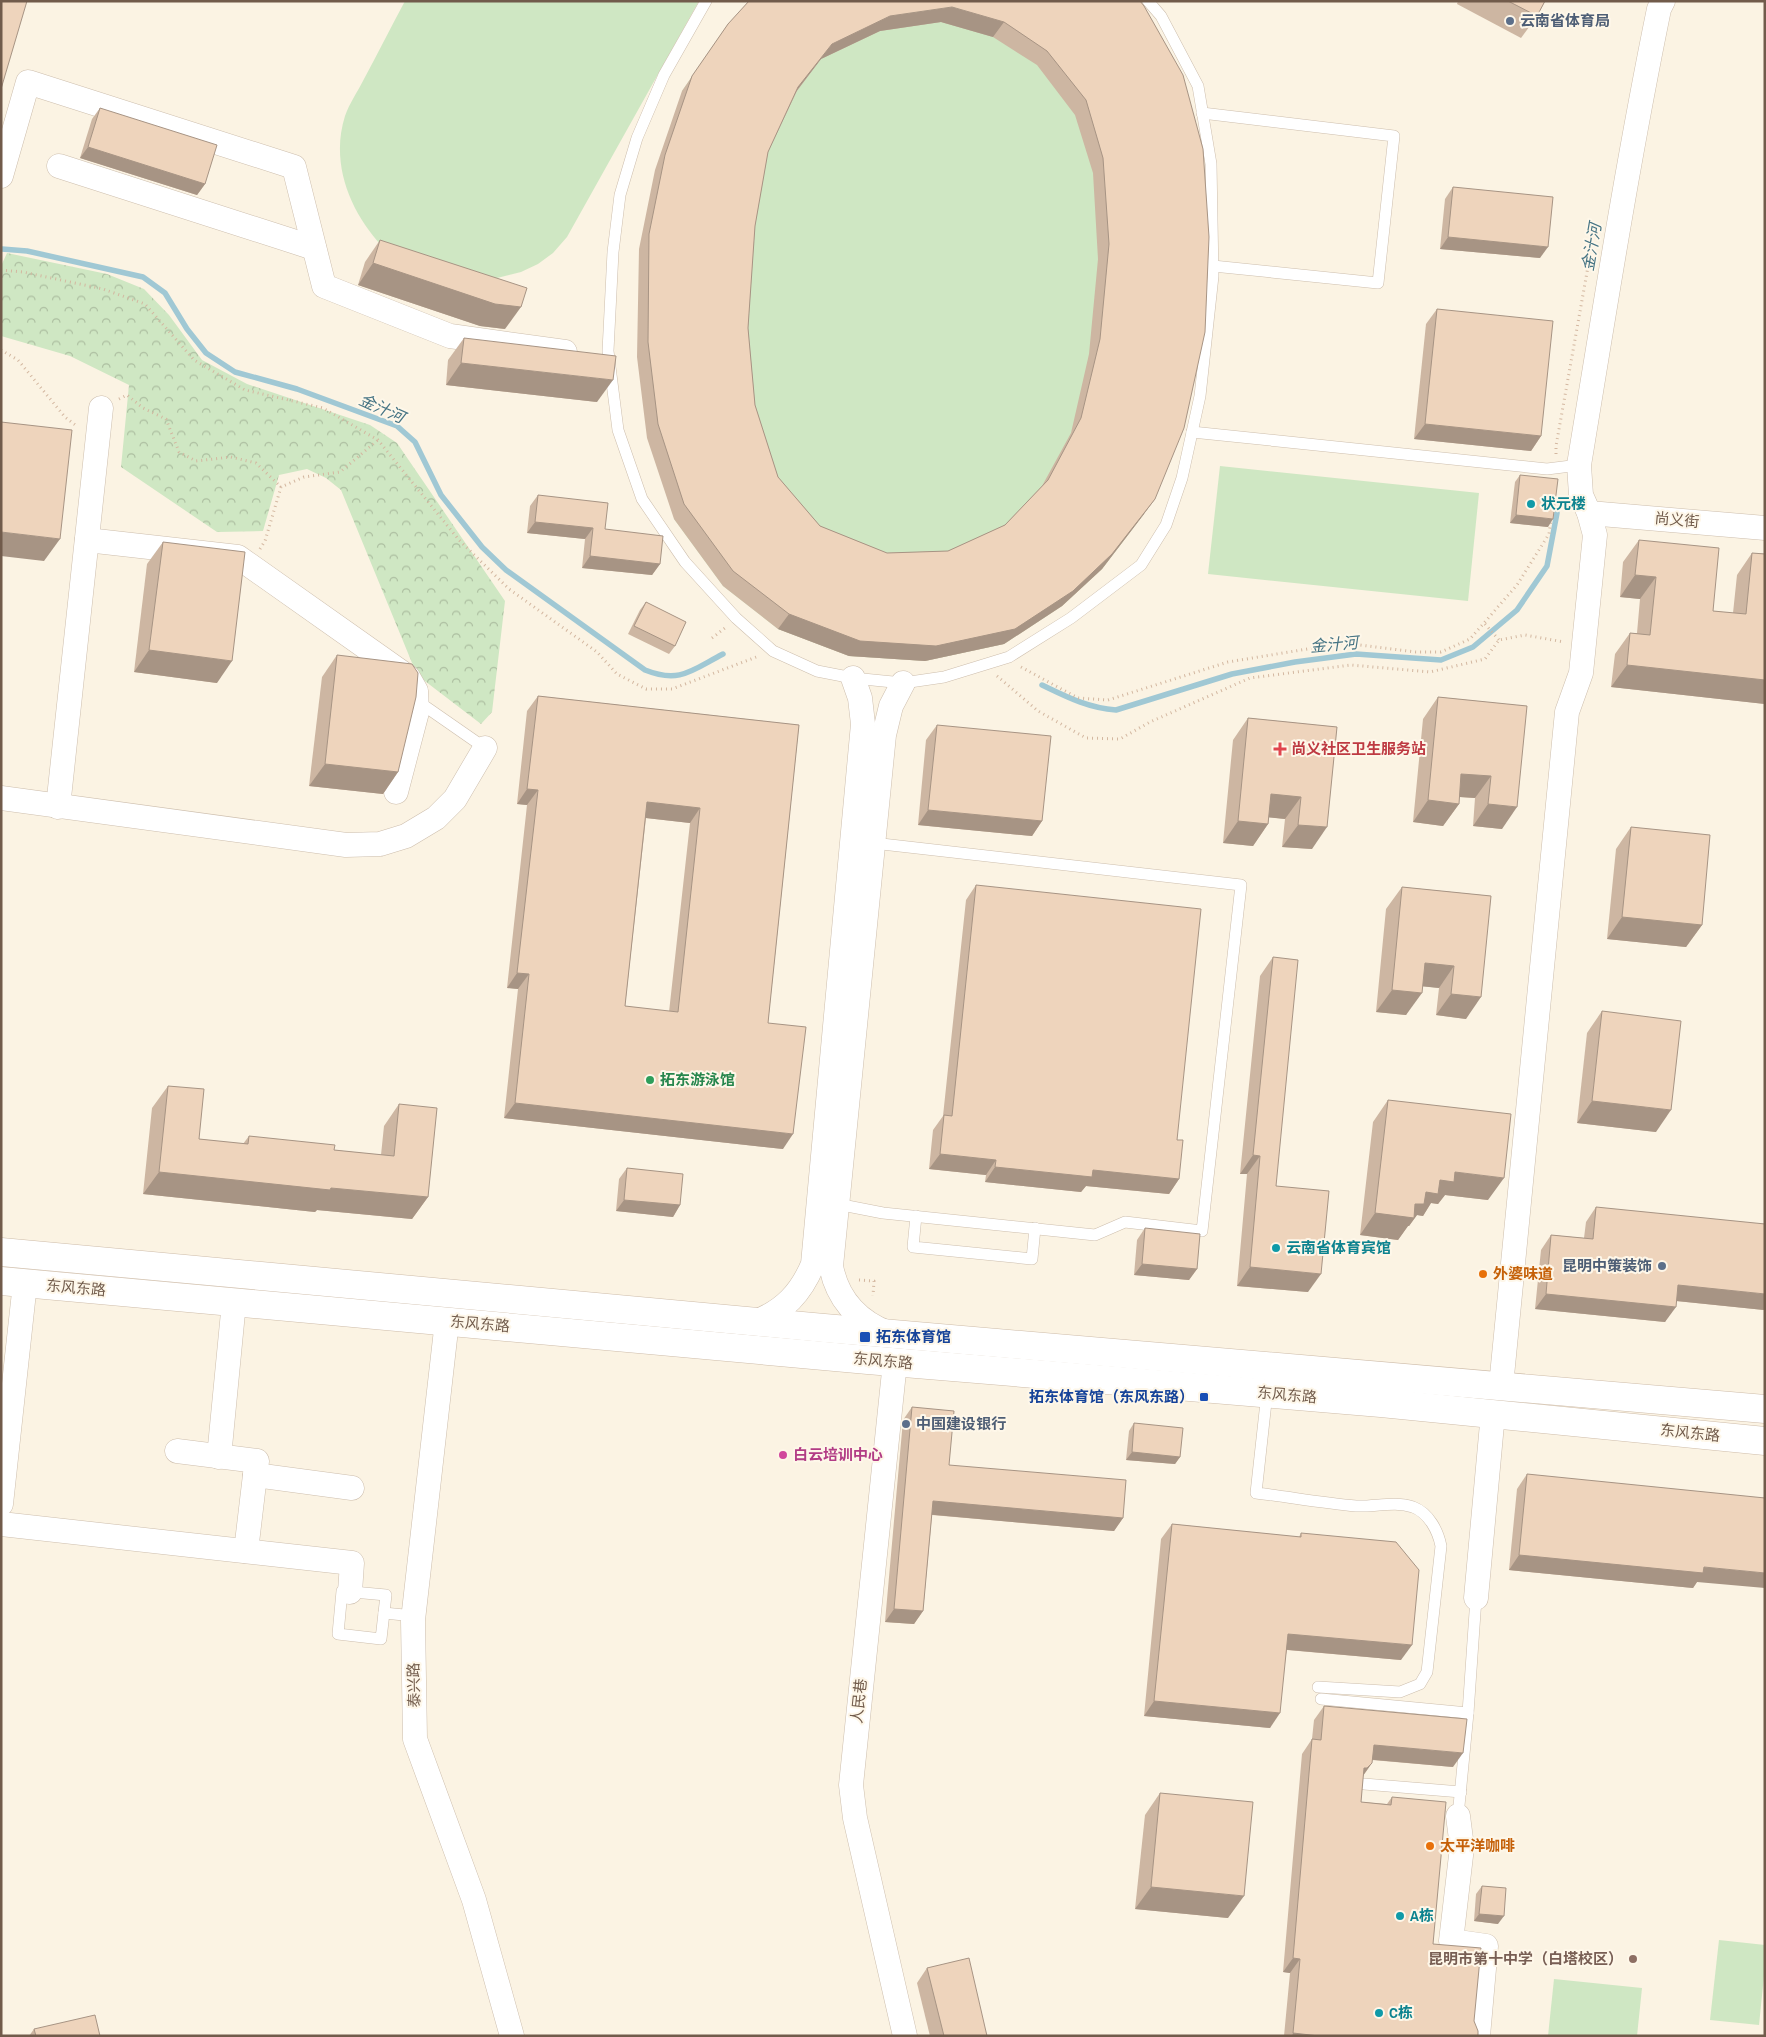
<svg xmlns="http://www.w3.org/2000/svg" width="1766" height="2037" font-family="'Archivo Narrow','Noto Sans SC',sans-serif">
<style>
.forest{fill:url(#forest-crowns)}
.garden{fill:#cfe7c3}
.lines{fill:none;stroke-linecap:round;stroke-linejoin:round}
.stream{stroke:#a0c8d4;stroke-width:5.5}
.lane-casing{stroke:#cdbead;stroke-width:12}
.street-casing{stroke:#cdbead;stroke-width:25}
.secondary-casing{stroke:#cebca9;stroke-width:29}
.path{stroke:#d3b7a0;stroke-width:3;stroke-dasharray:1 4;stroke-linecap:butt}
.lane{stroke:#fff;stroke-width:11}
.street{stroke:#fff;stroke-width:24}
.secondary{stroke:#fff;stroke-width:28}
.wall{fill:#cdb6a2;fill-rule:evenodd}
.shaded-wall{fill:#a79484}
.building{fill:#eed4bc;stroke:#a79484;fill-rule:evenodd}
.service-dot{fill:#5c6f8a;stroke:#fef7e9;stroke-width:2}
.culture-dot{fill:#0f9aa8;stroke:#fef7e9;stroke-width:2}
.health-dot{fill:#e0444e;stroke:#fef7e9;stroke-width:2}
.leisure-dot{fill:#2e9e5b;stroke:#fef7e9;stroke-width:2}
.food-dot{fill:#e8710a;stroke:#fef7e9;stroke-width:2}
.transit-dot{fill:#1a4fb4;stroke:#fef7e9;stroke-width:2}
.hotel-dot{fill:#d1479c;stroke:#fef7e9;stroke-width:2}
.education-dot{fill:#8d6e63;stroke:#fef7e9;stroke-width:2}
.labels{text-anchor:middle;stroke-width:4;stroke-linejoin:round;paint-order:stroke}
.service-label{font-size:15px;font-weight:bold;fill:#4e5e75;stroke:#fef7e9;text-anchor:start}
.culture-label{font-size:15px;font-weight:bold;fill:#0d838f;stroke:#fef7e9;text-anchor:start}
.street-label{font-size:15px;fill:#715b4b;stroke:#fef7e9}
.health-label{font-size:15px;font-weight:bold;fill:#be3a42;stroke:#fef7e9;text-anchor:start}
.leisure-label{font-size:15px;font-weight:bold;fill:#27864d;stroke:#fef7e9;text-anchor:start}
.food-label{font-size:15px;font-weight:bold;fill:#c56008;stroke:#fef7e9;text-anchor:start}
.transit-label{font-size:15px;font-weight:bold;fill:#164399;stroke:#fef7e9;text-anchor:start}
.hotel-label{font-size:15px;font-weight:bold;fill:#b23c85;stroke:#fef7e9;text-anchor:start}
.education-label{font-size:15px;font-weight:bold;fill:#785e54;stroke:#fef7e9;text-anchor:end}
.water-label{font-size:16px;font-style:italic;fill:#467484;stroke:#fef7e9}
</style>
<defs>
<pattern id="forest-crowns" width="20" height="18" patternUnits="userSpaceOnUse" patternTransform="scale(1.25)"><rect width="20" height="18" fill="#cfe7c3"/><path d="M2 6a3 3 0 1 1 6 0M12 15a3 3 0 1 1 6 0" fill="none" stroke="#acbea0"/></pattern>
</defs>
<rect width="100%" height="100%" fill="#fbf3e3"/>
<path class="forest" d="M7,253l100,21 37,15 25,26 33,45 45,24 123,41 27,18 108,158 -13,111 -11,12 -64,-49 -76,-185 -15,-12 -19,-9 -28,6 -16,56 -46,1 -96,-65 8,-82 -59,-29 -69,-20v-70z"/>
<g class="garden">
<path d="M405,1h294l-132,236 -14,16 -15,11 -17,8 -36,9 -103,-35c-32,-34 -52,-83 -37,-130 4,-12 13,-25 19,-37 14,-26 27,-52 41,-78z"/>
<path d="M753,1h361l30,513 -42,55 -40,37 -58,38 -79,17 -76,-5 -71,-27 -55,-43 -49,-67 8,-428 36,-52z"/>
<path d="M1220,466l259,27 -11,108 -260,-27z"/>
<path d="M1719,1940l46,5v21l-6,59 -49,-5z"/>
<path d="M1554,1979l88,9 -5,48h-89z"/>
</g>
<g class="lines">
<g class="stream">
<path d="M2,249l25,2 116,26 22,16 22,36 19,24 29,19 62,17 100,37 18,16 26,53 41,52 24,23 139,100c35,14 47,0 78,-16"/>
<path d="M1042,685c25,12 46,23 74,25l116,-36 63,-12 61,-8 85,6 32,-13 44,-37 30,-44 10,-53"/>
</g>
<defs>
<g id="lane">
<path d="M706,1l-42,74 -27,63 -17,57 -7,57 -5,99 10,79 24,69 43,63 51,56 37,33 44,20 36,7 50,5 41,-6 65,-20 62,-39 70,-53 25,-40 16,-47 18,-82 13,-120 -2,-112 -13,-78 -37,-70 -13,-15"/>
<path d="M1202,113l192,23 -16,147 -165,-17"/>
<path d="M1192,432l355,37 32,-4"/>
<path d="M426,707l59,41"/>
<path d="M837,1204l46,9 212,22 30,-13 77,9 39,-346 -368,-42"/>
<path d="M916,1216l-3,31 119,12 3,-31"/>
<path d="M1267,1393l-11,100c33,4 67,10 100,13 18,1 39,-5 57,1 16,6 25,24 28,39l-14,126 -7,12 -20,8 -82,-5"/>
<path d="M342,1591l44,4 -5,44 -43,-5z"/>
<path d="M384,1613l30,3"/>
<path d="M1321,1699l147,14 8,-115"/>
<path d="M1364,1784l97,8"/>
<path d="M1458,1816l10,-103"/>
</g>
<g id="street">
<path d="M59,166l255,82"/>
<path d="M1,176l27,-94 266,85 30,119 126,50 115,16"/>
<path d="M1589,513l176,15"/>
<path d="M87,540l151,17 170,120 8,14 1,21 -21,80"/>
<path d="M1,798l345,47 34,-1 26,-8 30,-18 19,-19 30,-51"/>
<path d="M58,807l43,-399"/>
<path d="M447,1321l-34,299 2,119 59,161 38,136"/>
<path d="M755,1322c29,-11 46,-29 58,-58l50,-540 -3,-26 -7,-20"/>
<path d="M888,1333c-31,-12 -51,-35 -57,-67l53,-531 7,-29 12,-23"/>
<path d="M895,1362l-44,423 4,33 50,218"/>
<path d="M1501,1386l66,-674 14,-39 14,-138 -6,-22 -8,-18 -2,-30c25,-152 49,-305 80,-456l4,-8"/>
<path d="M177,1451l80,10 -2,14 97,13"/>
<path d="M219,1457l15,-155"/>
<path d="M1,1504l24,-221"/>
<path d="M1,1524l351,39 -2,29"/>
<path d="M246,1551l9,-76"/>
<path d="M1476,1598l17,-185"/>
<path d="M1458,1816l4,31 -11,94 35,5 -8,90"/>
</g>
<g id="secondary">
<path d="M1,1252l823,76 941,81"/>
<path d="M1,1281l867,79 513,43 384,38"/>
</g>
</defs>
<use href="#lane" class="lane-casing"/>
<use href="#street" class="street-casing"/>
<use href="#secondary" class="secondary-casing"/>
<g class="path">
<path d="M1,270l22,2 80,17 42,15 49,56 51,30 78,18 55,32 81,100 50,49 88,63 20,22 29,15h26l87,-33"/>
<path d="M1,350l17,10 47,57 13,10"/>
<path d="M119,399l8,-4 16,13 23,11 13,33 17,9 35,-4 25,6 25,24"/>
<path d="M1556,454v-8l33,-185"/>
<path d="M260,549l5,-8 16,-54 23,-10 36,-5 38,-32"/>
<path d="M1485,624l14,16"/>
<path d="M712,638l13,-10"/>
<path d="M1021,667l57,31 30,2 120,-38 116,-19 72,9h25l29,-13 47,-54 32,-51 2,-14"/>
<path d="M997,676l41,35 48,27 34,1 30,-17 100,-44 101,-13 79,7 55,-13 14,-19 26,-5 39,7"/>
<path d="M859,1280l15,1 -1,15"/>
</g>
<use href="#lane" class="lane"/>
<use href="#street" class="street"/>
<use href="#secondary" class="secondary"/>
</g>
<g class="wall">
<path d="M1140,1l4,513 -42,55 -40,37 -58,38 -79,17 -76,-5 -71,-27 -55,-43 -49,-67 -27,-81 -10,-81 2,-108 16,-79 27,-79 46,-67zM941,22l52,15 44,28 38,50 18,58 5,86 -9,95 -18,79 -29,53 -37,39 -57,26 -61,2 -67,-27 -42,-49 -23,-72 -7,-77 7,-102 13,-74 29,-61 24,-32 59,-28z"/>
<path d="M1458,1h87l-8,15 -16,22 -64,-34z"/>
<path d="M100,108l105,76 -8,11 -117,-37 12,-39z"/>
<path d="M1453,187l87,71 -100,-9 5,-50z"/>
<path d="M380,240l125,89 -25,-3 -122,-41 7,-23z"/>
<path d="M1437,309l104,127 -10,15 -117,-12 12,-115z"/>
<path d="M464,338l133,64 -151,-17 2,-25z"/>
<path d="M1520,475l28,52 -38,-4 5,-41z"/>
<path d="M538,495l67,34 55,35 -8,11 -70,-7 3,-29 -58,-6 3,-27z"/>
<path d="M1639,540l74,71 20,2 4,-38 15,-22 13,1v150l-154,-17 4,-33 15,-21h7l3,-34 -20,-2 3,-35z"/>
<path d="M163,542l54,141 -83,-11 13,-108z"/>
<path d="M646,602l29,44 -6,8 -41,-20 12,-24z"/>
<path d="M337,655l61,117 -15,22 -74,-8 13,-109z"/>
<path d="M538,696l261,29 -31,298 15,126 -279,-31 14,-129 -11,-1 20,-183 -10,-1 10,-93zM646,818l44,5 -21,189 -44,-6z"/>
<path d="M1438,697l89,9 -25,123 -29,-3 2,-28 -16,-1v7l-16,22 -30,-4 10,-103z"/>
<path d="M1248,718l89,9 -25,122 -30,-2 3,-28 -16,-2 -1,7 -15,22 -30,-3 10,-103z"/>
<path d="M937,725l105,96 -10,15 -114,-11 8,-85z"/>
<path d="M1631,827l71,98 -16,22 -79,-8 9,-90z"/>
<path d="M976,885l201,255 2,39 -10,15 -83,-8 -5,6 -96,-10 1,-7 -57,-6 4,-39 10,-14 23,-216z"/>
<path d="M1402,887l89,9 -25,123 -30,-4 3,-27 -17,-2 -16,29 -30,-3 10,-103z"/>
<path d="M1273,957l3,229 32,106 -71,-6 10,-112h-7l20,-198z"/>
<path d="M1602,1011l54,121 -79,-9 10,-90z"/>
<path d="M168,1086l31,53 44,5 6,-8 85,14 47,5 3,-29 15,-22 29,93 -16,22 -95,-9 -2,2 -172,-18 9,-86z"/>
<path d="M1388,1100l100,100 -43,-5 -7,9 -7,-1 -8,13 -6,-1 -8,11h-1l-10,14 -38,-5 13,-113z"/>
<path d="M627,1168l53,37 -7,12 -57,-6 3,-32z"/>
<path d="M1596,1207l168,103 -88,-9 -11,21 -130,-13 6,-59 10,-15 33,3 2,-16z"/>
<path d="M1145,1228l52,41 -8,11 -55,-5 3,-35z"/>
<path d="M912,1407l37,58 174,53 -9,13 -182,-16 -9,96 -9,13 -29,-2 18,-202z"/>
<path d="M1134,1423l46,34 -5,7 -49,-4 3,-29z"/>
<path d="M1527,1474l170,108 -4,6 -184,-18 8,-81z"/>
<path d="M1172,1524l127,13 2,-4 100,127 -114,-10 -17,78 -126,-12 17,-177z"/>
<path d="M1324,1706l129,61 -81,-7v3l-9,13 -2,26 26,2 5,-7 41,147 41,77 4,15h-194l6,-63 -7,-1 19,-218 10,-15 2,-19z"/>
<path d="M1160,1793l68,125 -93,-9 10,-94z"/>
<path d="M1482,1886l16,38 -24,-3 2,-27z"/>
<path d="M927,1968l60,68h-57l-13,-53z"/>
<path d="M34,2029l66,7h-71z"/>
</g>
<g class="shaded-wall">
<path d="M952,7l52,15 -11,15 -52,-15 -61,9 -59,28 -33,43 10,-15 34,-43 58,-28z"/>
<path d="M88,147l117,37 -8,11 -117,-37z"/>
<path d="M1448,237l100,10 -8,11 -100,-9z"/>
<path d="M373,263l148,44 -16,22 -25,-3 -122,-41z"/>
<path d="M461,363l152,17 -16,22 -151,-17z"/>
<path d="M1425,424l116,12 -10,15 -117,-12z"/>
<path d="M1155,499l-11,15 -42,55 -40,37 -58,38 -79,17 -76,-5 -71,-27 11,-15z"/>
<path d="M1516,515l37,4 -5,8 -38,-4z"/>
<path d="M535,522l58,6 -8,11 -58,-6z"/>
<path d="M1,532l59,7 -16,22 -43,-5z"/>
<path d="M590,556l70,8 -8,11 -70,-7z"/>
<path d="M1635,575l21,2 -16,22 -20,-2z"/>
<path d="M149,650l83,11 -15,22 -83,-11z"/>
<path d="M1627,665l138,15v24l-154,-17z"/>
<path d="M325,764l73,8 -15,22 -74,-8z"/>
<path d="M1461,774l30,2 -16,22 -29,-2z"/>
<path d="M527,789l11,1 -11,15 -10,-1z"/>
<path d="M1271,794l30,3 -16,22 -29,-3z"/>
<path d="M1428,800l31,4 -16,22 -30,-4z"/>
<path d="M647,802l53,6 -10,15 -53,-6z"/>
<path d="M1488,804l29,3 -15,22 -29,-3z"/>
<path d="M928,810l114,11 -10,15 -114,-11z"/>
<path d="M1238,821l30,3 -15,22 -30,-3z"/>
<path d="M1298,825l29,2 -15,22 -30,-2z"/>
<path d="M1622,917l80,8 -16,22 -79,-8z"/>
<path d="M1425,963l29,3 -15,22 -30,-3z"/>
<path d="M517,973l12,1 -11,15 -11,-1z"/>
<path d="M1392,990l30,3 -16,22 -30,-3z"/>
<path d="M1451,994l30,3 -15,22 -30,-4z"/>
<path d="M1592,1101l79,9 -15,22 -79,-9z"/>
<path d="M515,1103l278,31 -10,15 -279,-31z"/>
<path d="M940,1154l56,6 -10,15 -57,-6z"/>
<path d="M1253,1155l7,1 -13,18h-7z"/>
<path d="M995,1167l98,3 86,9 -10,15 -83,-8 -5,6 -96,-10z"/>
<path d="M159,1172l172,16 97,9 -16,22 -95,-9 -2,2 -172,-18z"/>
<path d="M1455,1172l49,6 -16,22 -43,-5 -7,9 -7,-1 -8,13 -6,-1 -8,11h-1l-10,14 -38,-5 15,-22 40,-9 11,-12 14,-12z"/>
<path d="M624,1200l56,5 -7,12 -57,-6z"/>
<path d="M1142,1264l55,5 -8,11 -55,-5z"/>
<path d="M1250,1267l71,7 -13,18 -71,-6z"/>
<path d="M1678,1285l87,9v15l-1,1 -97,-10z"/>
<path d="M1546,1294l130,13 -11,15 -130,-13z"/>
<path d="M1132,1452l48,5 -5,7 -49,-4z"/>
<path d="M933,1501l190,17 -9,13 -190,-17z"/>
<path d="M1519,1555l185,12 61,6v15l-68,-6 -4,6 -184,-18z"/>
<path d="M894,1609l29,2 -9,13 -29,-2z"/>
<path d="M1288,1634l124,11 -11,15 -123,-11z"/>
<path d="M1154,1701l126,12 -10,15 -126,-12z"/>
<path d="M1374,1745l89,8 -10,14 -89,-8z"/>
<path d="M1372,1763l-10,14 2,-9z"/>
<path d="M1151,1887l93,9 -16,22 -93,-9z"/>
<path d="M1479,1914l25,2 -6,8 -24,-3z"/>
<path d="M1293,1958l7,1 -10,14 -7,-1z"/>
<path d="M1293,2033l26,3h-27z"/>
</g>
<g class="building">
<path d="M1,1h26l-26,88z"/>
<path d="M749,1h391l4,5 39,69 20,74 6,88 -4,95 -21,96 -29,71 -43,55 -39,37 -58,38 -79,17 -76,-5 -71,-27 -56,-43 -49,-67 -26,-80 -10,-82 1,-108 16,-79 27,-79 36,-52zM952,7l52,15 43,29 39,49 17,58 6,86 -9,95 -19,79 -33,62 -43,45 -57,26 -61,2 -67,-27 -42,-49 -23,-72 -7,-77 7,-102 13,-74 30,-65 34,-43 58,-28z"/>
<path d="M1508,1h37l-8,15z"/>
<path d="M100,108l117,37 -12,39 -117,-37z"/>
<path d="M1453,187l100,10 -5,50 -100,-10z"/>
<path d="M380,240l147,48 -6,19 -26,-3 -122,-41z"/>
<path d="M1437,309l116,12 -12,115 -116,-12z"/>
<path d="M464,338l152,18 -3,24 -152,-17z"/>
<path d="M1,422l71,8 -12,109 -59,-7z"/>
<path d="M1520,475l38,4 -5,40 -37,-4z"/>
<path d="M538,495l70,8 -3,26 58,7 -3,28 -70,-8 3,-28 -58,-6z"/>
<path d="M1639,540l80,8 -6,63 33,3 6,-61 13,1v126l-138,-15 3,-32 20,2 6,-58 -21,-2z"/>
<path d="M163,542l82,10 -13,109 -83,-11z"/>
<path d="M646,602l40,20 -11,24 -41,-20z"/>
<path d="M337,655l75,9 6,9 -2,24 -18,75 -73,-8z"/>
<path d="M538,696l261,29 -31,298 38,4 -13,107 -278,-31 14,-129 -12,-1 21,-183 -11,-1zM647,802l53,6 -22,204 -53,-6z"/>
<path d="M1438,697l89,9 -10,101 -29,-3 3,-28 -30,-2 -2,30 -31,-4z"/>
<path d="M1248,718l89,9 -10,100 -29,-2 3,-28 -30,-3 -3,30 -30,-3z"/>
<path d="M937,725l114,11 -9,85 -114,-11z"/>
<path d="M1631,827l79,8 -8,90 -80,-8z"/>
<path d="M976,885l225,24 -24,231h6l-4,39 -86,-9 -1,7 -97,-10 1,-7 -56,-6 4,-39 8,1z"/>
<path d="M1402,887l89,9 -10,101 -30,-3 3,-28 -29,-3 -3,30 -30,-3z"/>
<path d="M1273,957l25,3 -22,226 53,5 -8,83 -71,-7 10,-111 -7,-1z"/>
<path d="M1602,1011l79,10 -10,89 -79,-9z"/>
<path d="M168,1086l36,3 -5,50 49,5 1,-8 86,9 -1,5 60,6 5,-52 38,4 -9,89 -97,-9 -1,2 -171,-18z"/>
<path d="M1388,1100l123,14 -7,64 -49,-6 -1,10 -14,-2 -2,14 -12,-2 -2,12h-9l-1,14 -39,-5z"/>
<path d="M627,1168l56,6 -3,31 -56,-5z"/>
<path d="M1596,1207l169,17v70l-87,-9 -2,22 -130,-13 5,-59 42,4z"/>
<path d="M1145,1228l55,6 -3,35 -55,-5z"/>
<path d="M912,1407l42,4 -5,54 177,15 -3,38 -190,-17 -10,110 -29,-2z"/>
<path d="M1134,1423l49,5 -3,29 -48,-5z"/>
<path d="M1527,1474l238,24v75l-61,-6 -1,6 -184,-18z"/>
<path d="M1172,1524l129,13v-4l95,9 23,28 -7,75 -124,-11 -8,79 -126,-12z"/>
<path d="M1324,1706l143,13 -4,34 -89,-8 -2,18 -5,5h-3l-3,34 30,3 1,-8 54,5 -13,142 48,4 -7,73 4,10v5h-159l-26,-3 7,-74 -7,-1 19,-219 9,1z"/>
<path d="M1160,1793l93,9 -9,94 -93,-9z"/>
<path d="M1482,1886l24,2 -2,28 -25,-2z"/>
<path d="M969,1958l18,78h-43l-17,-68z"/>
<path d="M95,2015l5,21h-64l-2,-7z"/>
</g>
<g class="service-dot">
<circle cx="1510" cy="21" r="5"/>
<circle cx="1662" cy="1266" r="5"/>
<circle cx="906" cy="1424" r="5"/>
</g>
<g class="culture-dot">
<circle cx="1531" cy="504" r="5"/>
<circle cx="1276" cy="1248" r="5"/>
<circle cx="1400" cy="1916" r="5"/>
<circle cx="1379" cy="2013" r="5"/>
</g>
<path class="health-dot" d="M1277.5 741.5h5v5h5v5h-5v5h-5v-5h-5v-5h5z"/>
<circle class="leisure-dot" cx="650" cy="1080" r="5"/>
<g class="food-dot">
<circle cx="1483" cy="1274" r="5"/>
<circle cx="1430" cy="1846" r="5"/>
</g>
<g class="transit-dot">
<rect x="859" y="1331" width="12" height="12" rx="2.5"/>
<rect x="1199" y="1392" width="10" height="10" rx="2.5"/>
</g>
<circle class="hotel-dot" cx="783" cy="1455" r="5"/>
<circle class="education-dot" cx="1633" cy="1959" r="5"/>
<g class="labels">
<g class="service-label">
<text x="1520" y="26">云南省体育局</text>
<text x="1652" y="1271" text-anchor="end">昆明中策装饰</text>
<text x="916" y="1429">中国建设银行</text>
</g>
<g class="culture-label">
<text x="1541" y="509">状元楼</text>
<text x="1286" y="1253">云南省体育宾馆</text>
<text x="1410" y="1921">A栋</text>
<text x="1389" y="2018">C栋</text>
</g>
<g class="street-label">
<text transform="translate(1677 520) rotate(5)" y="5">尚义街</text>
<text transform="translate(76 1288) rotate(5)" y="5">东风东路</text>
<text transform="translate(480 1324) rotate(5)" y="5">东风东路</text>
<text transform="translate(883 1361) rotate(5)" y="5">东风东路</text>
<text transform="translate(1287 1395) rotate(5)" y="5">东风东路</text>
<text transform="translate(1690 1433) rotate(6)" y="5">东风东路</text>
<text transform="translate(414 1685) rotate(-91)" y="5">泰兴路</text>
<text transform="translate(859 1701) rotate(-84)" y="5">人民巷</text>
</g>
<g class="health-label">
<text x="1291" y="754">尚义社区卫生服务站</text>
</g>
<g class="leisure-label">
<text x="660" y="1085">拓东游泳馆</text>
</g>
<g class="food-label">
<text x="1493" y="1279">外婆味道</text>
<text x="1440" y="1851">太平洋咖啡</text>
</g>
<g class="transit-label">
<text x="876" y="1342">拓东体育馆</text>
<text x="1194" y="1402" text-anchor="end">拓东体育馆（东风东路）</text>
</g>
<g class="hotel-label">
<text x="793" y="1460">白云培训中心</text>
</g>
<g class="education-label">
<text x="1623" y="1964">昆明市第十中学（白塔校区）</text>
</g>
<g class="water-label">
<text transform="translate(1591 247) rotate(-80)" y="6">金汁河</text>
<text transform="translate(382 408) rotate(24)" y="6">金汁河</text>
<text transform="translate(1334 644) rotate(-5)" y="6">金汁河</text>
</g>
</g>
<rect width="1766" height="2037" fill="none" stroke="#715b4b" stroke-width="5"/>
</svg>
